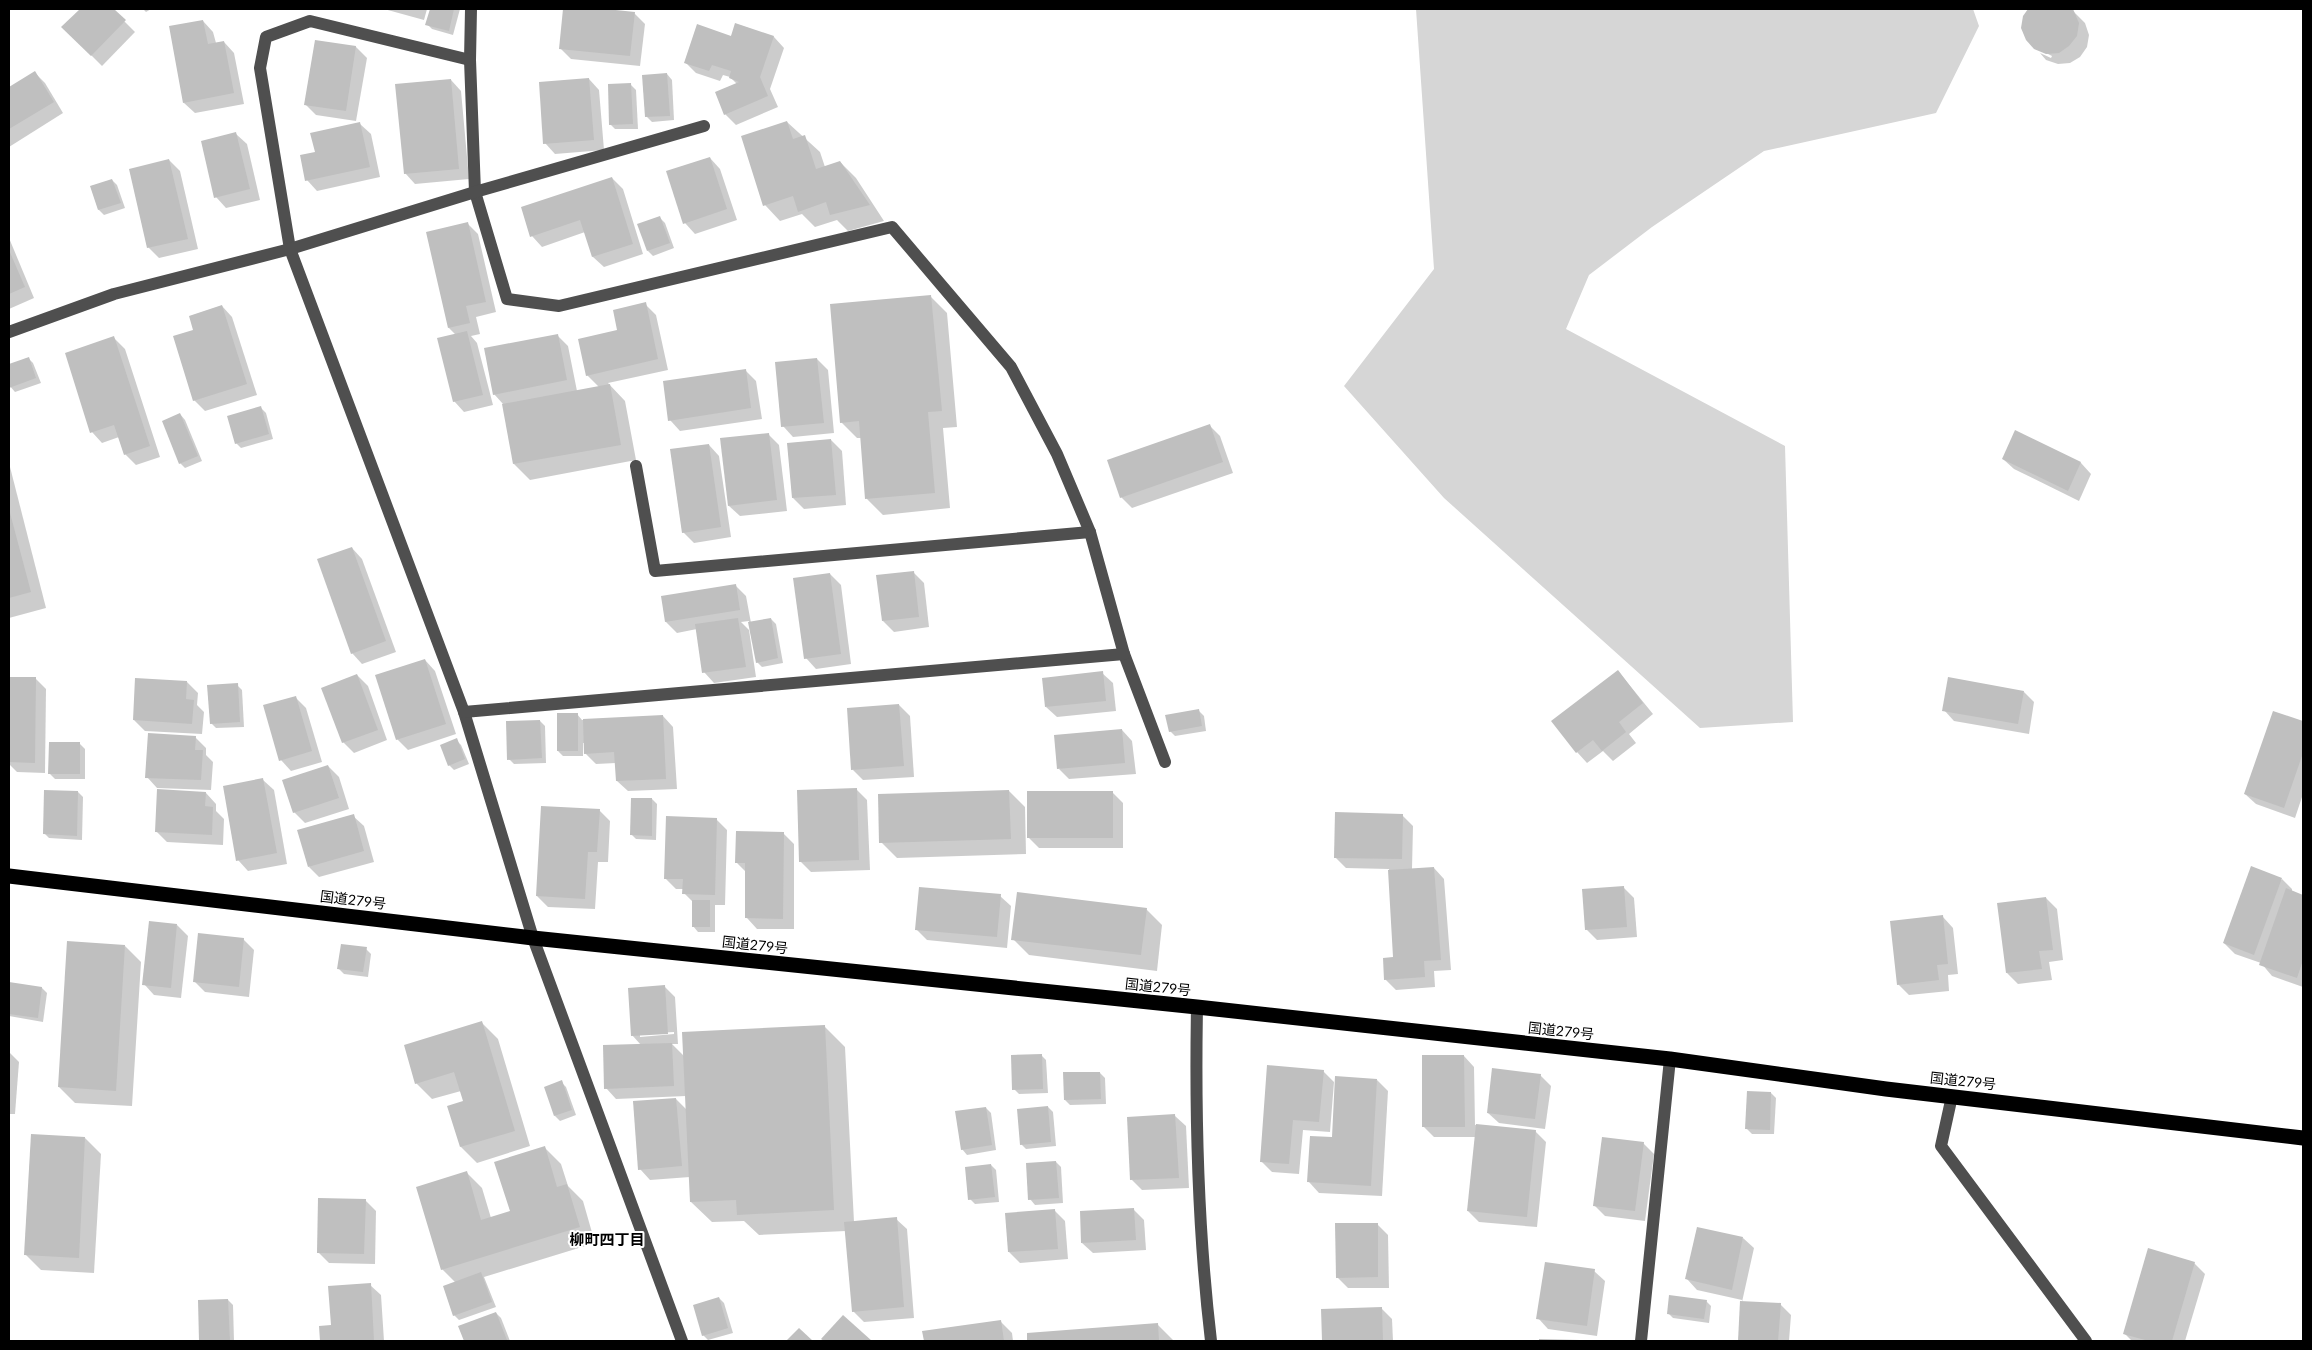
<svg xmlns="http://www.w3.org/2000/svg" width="2312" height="1350" font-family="Lato,'Noto Sans JP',sans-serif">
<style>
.green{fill:#d6d6d6}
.shadow{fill:#0003;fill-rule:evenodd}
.building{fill:#bfbfbf}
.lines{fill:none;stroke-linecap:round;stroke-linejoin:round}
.minor{stroke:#4f4f4f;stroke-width:12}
.highway{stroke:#000;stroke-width:15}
.labels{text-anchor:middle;stroke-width:4;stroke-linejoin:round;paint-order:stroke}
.street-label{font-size:14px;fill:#000;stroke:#fff}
.neighbourhood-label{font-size:15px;font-weight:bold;fill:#000;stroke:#fff}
</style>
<rect width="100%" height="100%" fill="#fff"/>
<path class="green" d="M1416,9h557l6,17 -43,87 -172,38 -112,76 -63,48 -23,54 219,117 8,276 -93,6 -256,-230 -100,-112 90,-117z"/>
<g class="shadow">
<path d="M82,9h30l23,23 -33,34 -39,-39z"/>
<path d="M143,9h8l-5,3z"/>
<path d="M384,9h43l-3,11z"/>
<path d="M431,9h29l-7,26 -21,-6 -5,-5z"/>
<path d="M564,9h30l40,4 11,11 -5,42 -69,-7 -11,-11z"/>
<path d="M2030,9h41l14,14 4,12 -2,12 -7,10 -10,6 -12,1 -12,-4 -6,-7 11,5 1,-2 -16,-8 -11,-32z"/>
<path d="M203,21l10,11 3,11 8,-1 10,11 10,51 -49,9 -11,-10z"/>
<path d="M736,24l38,13 10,11 -14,41 8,18 -42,18 -11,-11 12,-30 -7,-7 -7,-2 -3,6 -24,-8 -11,-11 46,-25z"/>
<path d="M316,41l40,6 11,11 -11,63 -40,-6 -11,-11z"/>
<path d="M35,73l10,10 18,30 -54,34v-58z"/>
<path d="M667,74l5,6 2,40 -22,2 -5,-5z"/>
<path d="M589,79l10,11 5,60 -49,4 -10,-11z"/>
<path d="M451,80l10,11 8,88 -54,5 -10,-11z"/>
<path d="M631,85l5,5 2,39h-23l-5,-5z"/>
<path d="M787,122l33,30 5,15 15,-5 16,16 28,43 -36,10 -11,-11 -22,7 -13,-13 -22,7 -15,-16z"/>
<path d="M360,124l11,10 9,43 -63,14 -10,-11 9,-27z"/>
<path d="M236,134l11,10 13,56 -34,8 -10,-11z"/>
<path d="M710,158l10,11 17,51 -42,14 -10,-11z"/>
<path d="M169,160l11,11 18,78 -39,9 -11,-11z"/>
<path d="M612,178l11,11 20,65 -39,13 -11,-10 -8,-25 -43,15 -10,-11z"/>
<path d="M112,180l5,5 8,23 -21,7 -5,-5 -7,-24z"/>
<path d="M660,218l5,5 9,25 -21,8 -5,-5z"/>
<path d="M467,223l11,11 18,78 -20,5 4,17 -9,2 6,7 16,62 -29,7 -10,-11 2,-66 -7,-7z"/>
<path d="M9,238l25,60 -25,11z"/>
<path d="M931,297l16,16 10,114 -14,1 7,80 -67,7 -16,-16 -6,-61h-4l-16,-16z"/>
<path d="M645,304l11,11 12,55 -60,13 17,18 11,59 -106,20 -16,-16 -11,-60 -9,-10 63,-59 11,11 9,45 22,-4 -12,-12 32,-44z"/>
<path d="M222,306l10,11 25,78 -52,16 -11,-11 1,-69z"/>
<path d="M114,338l11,11 35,108 -24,8 -11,-11 -6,-17 -17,6 -10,-11z"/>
<path d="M28,358l5,5 8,20 -26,9 -6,-7v-20z"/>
<path d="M817,359l11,11 6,63 -41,4 -10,-11z"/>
<path d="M745,370l11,11 6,38 -82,12 -10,-11z"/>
<path d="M261,408l5,5 7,26 -32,9 -5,-5z"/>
<path d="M180,414l5,6 17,41 -17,7 -5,-5z"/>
<path d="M1209,425l11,11 13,37 -101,35 -11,-11z"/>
<path d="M768,434l11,11 8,66 -47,5 -11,-10z"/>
<path d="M831,440l11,11 4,54 -42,4 -11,-11z"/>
<path d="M709,445l10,11 12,81 -37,6 -11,-11z"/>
<path d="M2003,459l78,4 10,11 -12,27 -65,-32z"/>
<path d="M9,463l37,145 -37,10z"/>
<path d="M352,548l10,11 34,93 -34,12 -10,-11z"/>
<path d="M913,572l11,11 5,44 -35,5 -11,-11z"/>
<path d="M830,574l11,11 10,79 -35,5 -10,-11z"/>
<path d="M735,585l11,11 5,27 20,-4 5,5 7,39 -21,4 -5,-5 -8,-41 -8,1 8,8 7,47 -42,6 -10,-11 -7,-43 -20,4 -11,-11 -4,-25z"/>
<path d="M425,660l10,11 21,63 -48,16 -11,-11z"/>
<path d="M1618,671l35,43 -24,20 7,9 -23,18 -10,-10 -16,12 -10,-11z"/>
<path d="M1102,673l11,10 3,28 -59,6 -11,-10z"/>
<path d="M357,675l11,11 19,54 -33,13 -11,-11z"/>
<path d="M9,678l27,1 10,10 -1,84 -28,-1 -8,-8z"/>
<path d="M187,682l11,11 -1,12 7,7 -2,22 -57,-3 -11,-11z"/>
<path d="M237,685l5,5 2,37 -28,1 -5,-5z"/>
<path d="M2024,692l10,10 -5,32 -75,-13 -10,-11z"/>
<path d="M295,697l11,11 16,54 -31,9 -10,-11z"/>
<path d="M899,705l11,11 4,61 -51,3 -10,-10z"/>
<path d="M1199,711l5,5 2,15 -31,5 -5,-5z"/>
<path d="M2274,712l29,11v71l-8,24 -39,-14 -11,-10z"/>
<path d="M577,714l5,6 81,-4 10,11 4,62 -49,2 -11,-10 -1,-18 -20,1 -11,-11v-10h-2v13h-20l-5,-5z"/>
<path d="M540,721l5,5 1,37 -32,1 -5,-5z"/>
<path d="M1122,730l10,11 4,33 -67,5 -10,-10z"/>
<path d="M195,737l11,11v7l7,7 -2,28 -54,-2 -10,-11z"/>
<path d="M456,740l5,5 8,19 -15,6 -5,-5z"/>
<path d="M80,744l5,5v30h-30l-5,-5z"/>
<path d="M328,766l11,11 10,32 -44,14 -11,-11z"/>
<path d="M263,780l11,10 13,74 -39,7 -10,-11z"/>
<path d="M856,789l11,11 3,70 -59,2 -11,-11z"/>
<path d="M1009,791l16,16 1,47 -129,4 -16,-16z"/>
<path d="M78,792l5,5 -1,43 -33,-2 -5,-5z"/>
<path d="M1112,792l11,11v45h-84l-11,-11z"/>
<path d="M206,793l10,11v7l8,8 -1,26 -56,-3 -11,-11z"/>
<path d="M652,799l5,5 -1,36 -20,-1 -5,-5z"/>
<path d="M599,810l11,11 -2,41h-10l-3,47 -47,-2 -11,-11z"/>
<path d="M1402,815l11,11 -1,43 22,-1 10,11 7,91 -17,1 1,16 -39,3 -11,-11 10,-21 -6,-89 -43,-1 -11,-11z"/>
<path d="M353,816l11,10 10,36 -55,15 -10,-10z"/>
<path d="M716,819l11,11 -2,75h-10v27h-17l-5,-6 1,-23 -10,-10v-4h-8l-11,-11z"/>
<path d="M783,833l11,11v85h-37l-10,-11 -1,-46 -9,-9z"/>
<path d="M2282,879l10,10v3l11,4v91l-31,-11 -11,-13 -26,-9 -11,-11z"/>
<path d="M1623,887l11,11 3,39 -40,3 -11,-11z"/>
<path d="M1000,896l11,10 -4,42 -80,-8 -11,-11z"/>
<path d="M2046,898l11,11 6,51 -14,2 3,18 -34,4 -11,-11z"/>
<path d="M1146,909l16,16 -5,46 -128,-16 -16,-16z"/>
<path d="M1943,917l10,11 5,46 -10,1 1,16 -40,4 -11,-11z"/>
<path d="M177,925l11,11 -7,62 -27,-3 -10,-11z"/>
<path d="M243,939l11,11 -5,47 -44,-5 -11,-11z"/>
<path d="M125,946l16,16 -9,144 -57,-3 -16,-16z"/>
<path d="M366,949l5,5 -3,23 -24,-3 -5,-5z"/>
<path d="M9,984l33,4 5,5 -4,29 -34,-6z"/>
<path d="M664,986l11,11 3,47h-6l13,13 139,-31 21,21 9,175 42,-3 11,10 7,89 -50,4 -11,-11 -7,-80 -87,4 -15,-14 -32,1 -21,-20 -1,-25 -40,3 -10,-11 36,-70 11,11 -1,-14 -70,3 -10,-11 35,-43 -9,-10zM674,1032v2l-34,3v-3z"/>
<path d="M482,1023l16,16 32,107 -53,17 -16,-16 3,-45 -3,-11 -29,8 -16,-16z"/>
<path d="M9,1052l10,10 -4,52h-6z"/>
<path d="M1041,1055l5,5 2,33 -29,1 -5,-5z"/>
<path d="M1464,1056l10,11 1,58 60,6 11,11 -9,85 -58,-5 -11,-11 8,-74h-42l-11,-11z"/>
<path d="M1323,1071l11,11 -4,50 -27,-2 -4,44 -27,-2 -11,-11z"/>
<path d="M1100,1073l5,5 1,26 -36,1 -5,-5z"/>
<path d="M1540,1075l11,11 -6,43 -46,-6 -11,-10z"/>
<path d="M1377,1080l11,11 -6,105 -63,-3 -10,-11 24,-43z"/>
<path d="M561,1082l5,5 10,28 -16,6 -5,-5z"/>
<path d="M1771,1093l5,5 -2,36h-22l-5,-5z"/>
<path d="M1048,1107l5,5 3,34 -30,3 -5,-5z"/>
<path d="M986,1108l5,5 5,37 -29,5 -5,-6z"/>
<path d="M1175,1116l11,10 3,62 -47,2 -10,-10z"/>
<path d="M85,1138l16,16 -7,119 -53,-3 -16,-16z"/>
<path d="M1643,1143l11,11 -9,67 -40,-5 -11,-11z"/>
<path d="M545,1148l16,16 7,22 15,15 12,42 -111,34 12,30 -37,13 -5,-5 2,-32 -14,-14 24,-97 16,16 9,30 20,-6z"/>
<path d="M1056,1162l5,5 2,36 -28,2 -5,-6z"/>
<path d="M991,1165l5,5 3,32 -24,2 -5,-5z"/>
<path d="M365,1200l11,11 -1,53 -46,-1 -11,-11z"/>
<path d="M1054,1210l11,11 3,38 -48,4 -11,-11z"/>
<path d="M1134,1210l10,10 2,30 -53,3 -11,-10z"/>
<path d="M1377,1224l11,11 1,53h-41l-11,-11z"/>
<path d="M1743,1238l11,10 -12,54 38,2 11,11 -2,26h-49l2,-41 -45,-10 -10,-11z"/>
<path d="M2194,1263l11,11 -20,67h-53l-7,-7z"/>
<path d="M1594,1271l11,10 -8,55 -49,-7 -10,-11z"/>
<path d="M370,1285l11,10 3,46h-62l-1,-14 11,-1z"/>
<path d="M719,1298l5,5 9,30 -25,7 -5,-5z"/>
<path d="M228,1300l5,5 1,36h-33l-2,-40z"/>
<path d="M1706,1301l5,5 -2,17 -36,-5 -5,-5z"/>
<path d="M1382,1309l10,10 1,22h-70l-1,-30z"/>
<path d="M496,1313l5,5 9,23h-45l-5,-14z"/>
<path d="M1001,1322l11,11 1,8h-88l-1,-9z"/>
<path d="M1158,1325l16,16h-145l-1,-7z"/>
</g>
<g class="building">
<path d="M80,9h34l12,11 -35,36 -30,-29z"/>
<path d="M430,9h24l-5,22 -24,-6z"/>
<path d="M563,9h43l29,3 -5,44 -71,-7z"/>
<path d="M2028,9h45l6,14 -2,13 -8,10 -10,7 -13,1 -12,-5 -8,-9 -5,-12 2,-12z"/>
<path d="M203,20l5,24 16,-3 10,52 -51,10 -14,-77z"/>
<path d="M735,23l39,13 -14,41 8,19 -44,19 -9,-23 24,-10 -10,-4 2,-7 -19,-6 -3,6 -25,-8 13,-39 34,12z"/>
<path d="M315,40l41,6 -10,65 -42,-6z"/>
<path d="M35,71l19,31 -45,27v-42z"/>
<path d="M667,73l3,43 -25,1 -3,-42z"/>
<path d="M589,78l5,62 -51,4 -4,-62z"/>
<path d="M451,79l8,90 -55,5 -9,-90z"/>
<path d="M631,83l2,41 -24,1 -1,-41z"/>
<path d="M787,121l6,18 12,-4 11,34 24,-8 30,44 -40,10 -4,-13 -28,10 -5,-16 -30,10 -22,-70z"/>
<path d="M360,122l10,45 -65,14 -5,-26 15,-3 -5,-19z"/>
<path d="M236,132l14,57 -36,9 -13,-57z"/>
<path d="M710,157l17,52 -44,15 -17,-53z"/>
<path d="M169,159l19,80 -41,9 -18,-79z"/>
<path d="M612,177l21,67 -41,13 -12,-37 -50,17 -9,-30z"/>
<path d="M112,179l9,24 -23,7 -8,-24z"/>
<path d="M660,216l10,27 -23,8 -10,-27z"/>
<path d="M468,222l18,80 -20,4 4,17 -22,5 -22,-96z"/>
<path d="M9,250l16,37 -16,7z"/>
<path d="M931,295l11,116 -14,1 7,81 -70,6 -6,-78 -19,2 -10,-119z"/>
<path d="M646,302l12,57 -72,17 -8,-37 39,-9 -4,-20z"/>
<path d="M222,305l25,79 -54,17 -20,-65 20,-6 -4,-14z"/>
<path d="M467,331l16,64 -30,7 -16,-64z"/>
<path d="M558,334l9,46 -74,15 -9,-47z"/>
<path d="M114,336l36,110 -26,9 -10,-30 -24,8 -25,-80z"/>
<path d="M29,357l7,21 -27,10v-24z"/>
<path d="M817,358l7,65 -43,4 -6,-65z"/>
<path d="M746,369l5,39 -83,13 -5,-40z"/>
<path d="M610,384l11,61 -108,19 -11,-60z"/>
<path d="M261,406l8,28 -34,10 -8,-28z"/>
<path d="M180,413l18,43 -19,8 -17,-43z"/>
<path d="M1210,424l13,38 -103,36 -13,-38z"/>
<path d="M2015,430l66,32 -13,29 -66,-32z"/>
<path d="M769,433l8,67 -49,6 -8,-68z"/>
<path d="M831,439l5,56 -44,3 -5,-55z"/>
<path d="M709,444l12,83 -39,6 -12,-84z"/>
<path d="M9,509l22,83 -22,6z"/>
<path d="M352,547l34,94 -35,13 -34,-95z"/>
<path d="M914,571l5,46 -37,4 -6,-46z"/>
<path d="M830,573l11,81 -37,5 -11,-81z"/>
<path d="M736,584l4,26 -75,12 -4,-26z"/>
<path d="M738,618l8,49 -44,6 -7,-49z"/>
<path d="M771,618l7,40 -22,5 -8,-41z"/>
<path d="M425,659l21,65 -50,16 -21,-65z"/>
<path d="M1618,670l25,33 -24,19 7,10 -24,19 -9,-11 -17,13 -25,-32z"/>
<path d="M1103,671l3,30 -61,6 -3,-29z"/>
<path d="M357,674l21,56 -36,13 -21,-55z"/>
<path d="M9,677h27l-1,86 -26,-1z"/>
<path d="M1948,677l76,14 -6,33 -76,-13z"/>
<path d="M135,678l52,3 -1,18 8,1 -2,24 -59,-4z"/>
<path d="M238,683l2,39 -30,2 -3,-39z"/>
<path d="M296,696l16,55 -33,10 -16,-56z"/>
<path d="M899,704l5,62 -53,4 -4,-62z"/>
<path d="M1199,709l3,17 -33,6 -4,-17z"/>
<path d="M2273,711l30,10v32l-19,55 -40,-14z"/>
<rect x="557" y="713" width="21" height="38"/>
<path d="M663,715l3,64 -50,2 -2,-29 -30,2 -1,-35z"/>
<path d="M540,720l2,38 -35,2 -1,-39z"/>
<path d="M1122,729l3,34 -68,6 -3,-34z"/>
<path d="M148,733l48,3 -1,14h8l-2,30 -56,-2z"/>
<path d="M457,738l8,21 -17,7 -8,-21z"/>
<path d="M49,742h31v32h-32z"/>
<path d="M328,765l11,33 -46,15 -11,-33z"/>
<path d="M263,778l14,75 -41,8 -13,-75z"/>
<path d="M857,788l2,72 -60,2 -2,-72z"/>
<path d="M157,789l49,3 -1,14 8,1 -1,28 -57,-3z"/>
<path d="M44,790l34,1 -1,45 -34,-2z"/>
<path d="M1009,790l2,49 -132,4 -1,-49z"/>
<rect x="1027" y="791" width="86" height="47"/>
<path d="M631,798h21v38l-22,-1z"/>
<path d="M541,806l59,3 -3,43h-9l-3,47 -49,-3z"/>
<path d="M1335,812l68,2 -1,45 -68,-1z"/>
<path d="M354,814l10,37 -56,16 -11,-37z"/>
<path d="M666,816l51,2 -2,77 -33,-1 1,-15h-19z"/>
<path d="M736,831l48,1 -1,87 -38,-1v-55h-10z"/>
<path d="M2251,866l31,12 -28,77 -31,-12z"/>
<path d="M1434,867l7,93 -17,1 1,16 -41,3 -1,-22 10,-1 -5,-87z"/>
<path d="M1624,886l3,41 -42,3 -3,-41z"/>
<path d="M919,887l82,7 -4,43 -82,-7z"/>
<path d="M2286,888l17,7v65l-6,18 -38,-13z"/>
<path d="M1017,892l130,16 -6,47 -130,-15z"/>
<path d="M2046,897l7,53 -14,1 3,18 -36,4 -9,-70z"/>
<rect x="692" y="900" width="18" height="27"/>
<path d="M1943,915l5,49 -11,1 2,15 -42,5 -7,-64z"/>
<path d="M149,921l28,3 -6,64 -29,-3z"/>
<path d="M198,933l46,5 -5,49 -46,-5z"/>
<path d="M67,941l58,4 -9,146 -58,-4z"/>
<path d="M341,944l26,3 -4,25 -26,-3z"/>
<path d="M9,982l33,5 -4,31 -29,-4z"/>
<path d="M665,985l3,49 -37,2 -3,-48z"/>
<path d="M482,1021l33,110 -55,16 -13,-41 16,-5 -9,-29 -39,12 -11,-39z"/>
<path d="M825,1025l9,185 -97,5 -1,-15 -46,2 -8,-170z"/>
<path d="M672,1043l2,43 -70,3 -1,-44z"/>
<path d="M1042,1054l1,35 -31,1 -1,-35z"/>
<path d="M1422,1055h42l1,72h-43z"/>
<path d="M1267,1065l57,5 -5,52 -26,-2 -4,44 -29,-2z"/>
<path d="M1492,1068l49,6 -6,45 -48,-6z"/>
<path d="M1063,1072h37l1,27 -37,1z"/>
<path d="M1335,1076l42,3 -6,107 -64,-4 3,-46 22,1z"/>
<path d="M562,1080l10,30 -18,6 -10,-29z"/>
<path d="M1747,1091l24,1 -1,38 -25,-1z"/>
<path d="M676,1098l6,68 -44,4 -5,-69z"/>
<path d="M1048,1106l3,36 -31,3 -3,-36z"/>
<path d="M986,1107l6,38 -31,5 -6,-39z"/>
<path d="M1175,1114l4,64 -49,2 -3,-63z"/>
<path d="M1476,1124l60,6 -9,87 -60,-6z"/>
<path d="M31,1134l54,3 -6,121 -55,-3z"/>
<path d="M1602,1137l42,5 -9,69 -42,-5z"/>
<path d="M545,1146l12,41 10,-3 13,43 -139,43 -25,-83 51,-16 14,49 29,-9 -16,-49z"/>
<path d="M1056,1161l3,37 -31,2 -2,-37z"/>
<path d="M991,1164l4,33 -27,3 -3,-33z"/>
<path d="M318,1198l48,1 -2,55 -47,-1z"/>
<path d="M1134,1208l2,32 -55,3 -1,-32z"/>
<path d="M1055,1209l3,40 -50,3 -3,-39z"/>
<path d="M897,1217l7,90 -52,5 -8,-90z"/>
<path d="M1335,1223h43v54l-42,1z"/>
<path d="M1697,1227l46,10 -11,53 -47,-11z"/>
<path d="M2148,1248l47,14 -23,79h-23l-26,-7z"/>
<path d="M1545,1262l50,7 -8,57 -51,-7z"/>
<path d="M481,1272l11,30 -39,14 -10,-30z"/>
<path d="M371,1283l3,58h-54l-1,-15 12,-1 -3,-39z"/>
<path d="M1669,1295l38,5 -3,19 -37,-5z"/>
<path d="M719,1297l9,31 -26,8 -9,-31z"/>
<path d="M228,1299l2,42h-31l-1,-41z"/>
<path d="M1740,1301l41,2 -3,38h-40z"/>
<path d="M1382,1307l1,34h-61l-1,-32z"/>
<path d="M496,1312l11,28 -43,1 -6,-15z"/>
<path d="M843,1315l29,26h-48l-3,-2z"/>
<path d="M1001,1320l3,21h-80l-2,-10z"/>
<path d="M1158,1323l1,18h-132v-8z"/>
<path d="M799,1328l14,13h-27z"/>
<path d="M1539,1339l41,1v1h-41z"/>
</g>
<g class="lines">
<g class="minor">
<path d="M471,9l-1,51 5,132 32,107 52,7 333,-79 119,140 46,87 33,78 34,122 41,108"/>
<path d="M470,60l-160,-39 -44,16 -6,31 30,181 174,463 69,226 149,403"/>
<path d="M9,332l105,-38 176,-45 185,-57 229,-66"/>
<path d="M636,466l19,105 435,-39"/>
<path d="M464,712l660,-58"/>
<path d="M1197,1007c-2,110 1,224 14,334"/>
<path d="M1952,1096l-11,50 145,195"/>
<path d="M1641,1341l29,-282"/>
</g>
<path class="highway" d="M9,876l524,62 664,69 473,52 216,30 417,49"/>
</g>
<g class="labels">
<g class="street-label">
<text transform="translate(353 900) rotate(7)" y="5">国道279号</text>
<text transform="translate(755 945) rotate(6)" y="5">国道279号</text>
<text transform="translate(1158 987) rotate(6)" y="5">国道279号</text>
<text transform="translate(1561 1031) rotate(6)" y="5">国道279号</text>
<text transform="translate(1963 1081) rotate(6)" y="5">国道279号</text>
</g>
<g class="neighbourhood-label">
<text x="607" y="1245">柳町四丁目</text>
</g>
</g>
<rect width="2312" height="1350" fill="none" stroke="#000000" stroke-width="20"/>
</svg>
